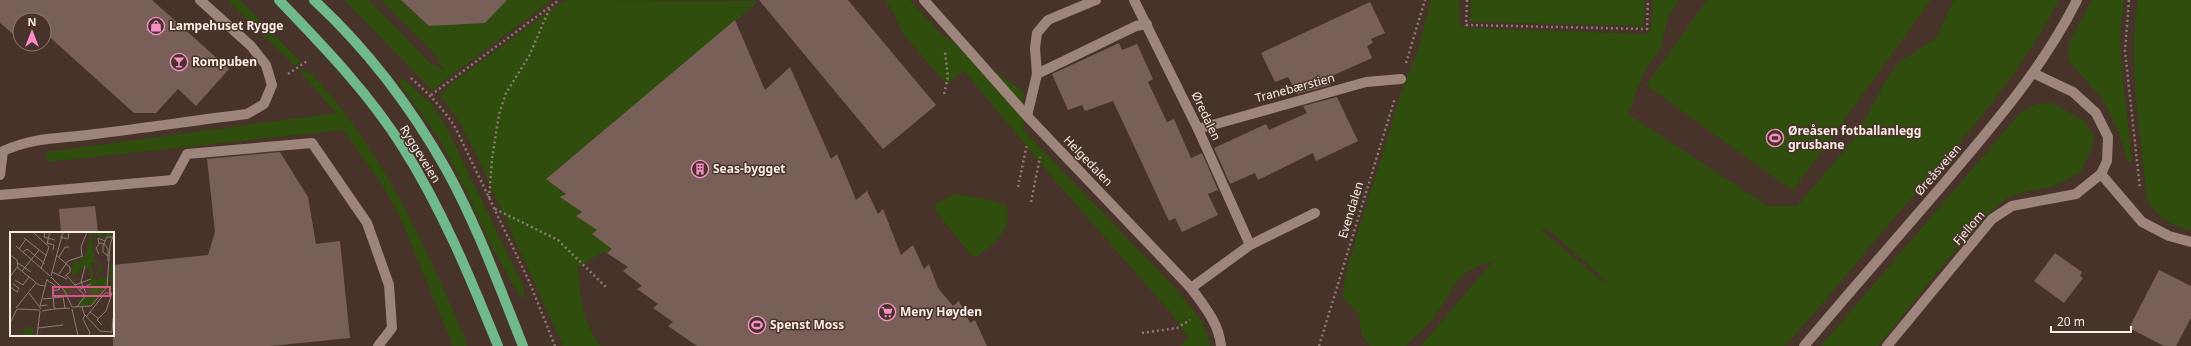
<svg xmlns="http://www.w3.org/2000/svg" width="2191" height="346" font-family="'Noto Sans',sans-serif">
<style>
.green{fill:#2f4d0c;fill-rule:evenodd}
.building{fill:#786059}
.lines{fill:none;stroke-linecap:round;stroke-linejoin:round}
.path{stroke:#8c7b73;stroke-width:2.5;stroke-dasharray:2 3;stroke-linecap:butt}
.minor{stroke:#9d857b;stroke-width:10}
.major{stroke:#70b98b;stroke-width:10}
.labels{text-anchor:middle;stroke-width:3;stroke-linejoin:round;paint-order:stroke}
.poi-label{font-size:12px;font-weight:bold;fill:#f9ebe6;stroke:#47332a;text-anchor:start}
.street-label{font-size:12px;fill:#f9ebe6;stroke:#47332a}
.inset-road{fill:none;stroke:#8e7d75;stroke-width:1}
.view{fill:#d25785;fill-opacity:0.15;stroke:#d25785;stroke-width:2}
.inset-edge{fill:none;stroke:#f9ebe6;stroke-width:2}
</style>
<rect width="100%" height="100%" fill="#47332a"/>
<g class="green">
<path d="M227,0h13l60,61 -5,5z"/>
<path d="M344,0h25l62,64 13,6 -9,-16 -54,-54h20l28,26 56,-3 22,-23h45l-120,90z"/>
<path d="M565,0l194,1 -213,178 20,15 -5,3 21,15 -5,4 20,14 -5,4 20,15 -5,4 -4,-1 -25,15c2,28 5,56 23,79h-38l-86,-190 -18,-35 -19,-25 12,-13z"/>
<path d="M884,0h26l31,34 82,57 1,40 153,159 26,33 8,23h-31l8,-9 -18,-25 -113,-129 -93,-112 -18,13 -42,-49c-8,-12 -9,-25 -20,-35z"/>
<path d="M1431,0h29l-1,22 6,6 182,6 4,-5 2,-29h26l-11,17 -7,31 -17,24 -16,42 140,92h29l57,-67 31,-57 14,-20 37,-24 18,-38h105c-40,77 -100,145 -158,210 -39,45 -76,92 -116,136h-364l71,-84c-40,8 -39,34 -62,60 -8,9 -17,16 -25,24h-35l-8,-10 -4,-23 -16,-16 5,-29 58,-187 12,-27zM1546,228l53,46 7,10 -64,-53z"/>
<path d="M1471,0h174l-1,26 -174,-4z"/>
<path d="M1707,0h224l-138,191 -147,-106z"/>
<path d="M2092,0h32l-4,37 2,33 10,93 -4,-1 -9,-28 -15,-33 -35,-40v-19z"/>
<path d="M2138,0h53v230c-22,-5 -32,-12 -44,-30 -6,-66 -20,-134 -9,-200z"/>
<path d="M304,70l7,3c73,78 116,175 157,273h-15l-53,-129 -19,-34 -38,-53 -296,32 -2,-10 291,-39 -36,-41z"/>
<path d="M403,79l29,25 15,24 76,158 2,10 -2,1h-3l-27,-48 -32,-68 -22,-42 -41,-58z"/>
<path d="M2053,103l30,17 11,15 -2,14 -12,24 -28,14 -24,4 -21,7 -31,27 -98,121h-57l200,-234 15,-8z"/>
<path d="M954,194l29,4 23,7c8,26 -12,38 -30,52l-4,-1 -35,-43 -2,-9z"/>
</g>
<g class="building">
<path d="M0,0h152l77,69 -33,37 -18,-17 -22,24h-22l-90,-81v-12h-14l-3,-2 -2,2h-5v6l-7,8 -13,-11z"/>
<path d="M401,0h106l-22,23 -56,3z"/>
<path d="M759,0h89l88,105 -53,44z"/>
<path d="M1370,2l15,31 -14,6 2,4 -6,3 5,12 -45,20 4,7 -34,9 -9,-17 -13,5 -14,-29z"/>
<path d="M735,20l30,70 25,-23 41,92 6,-5 19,46 11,-9 11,23 5,-5 18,46 12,-10 11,24 5,-5 9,24 15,18 6,-5 11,22 5,-3 12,26h-290l-29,-20 5,-4 -20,-14 5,-4 -21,-15 5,-3 -19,-15 5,-4 -21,-14 5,-4 -20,-15 5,-4 -21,-14 6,-4 -22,-15 6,-3 -20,-15z"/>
<path d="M1119,43l3,7 15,-6 16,35 -5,3 19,40 7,-3 17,39 11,-5 16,37 -10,4 10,21 -36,17 -7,-14 -6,3 -56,-120 -28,10 -3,-6 -14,5 -16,-36z"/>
<path d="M1337,97l21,44 -42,20 -3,-8 -55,27 -3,-7 -25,11 -16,-36 52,-24 3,6 38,-17 -4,-7z"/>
<path d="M280,152l28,45 8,47 24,-3 10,97 -79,8h-158v-81l95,-10 7,-23 -8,-73z"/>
<path d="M95,206l3,27h-37l-2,-24z"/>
<path d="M2055,253l27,19 -2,4 3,2 -19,25 -30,-22z"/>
<path d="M2159,270l32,16v32l-15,28h-12l-35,-18z"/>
</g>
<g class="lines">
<g class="path">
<path d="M1467,0l-1,25 181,4 1,-29"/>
<path d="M2129,0l-4,51 15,138"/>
<path d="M1406,63l19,-63"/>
<path d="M288,74l19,-13"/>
<path d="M411,78c18,16 33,31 45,51l73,152 26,65"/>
<path d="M944,94l4,-17 -3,-25"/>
<path d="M431,95l128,-95"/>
<path d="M1018,187l9,-43"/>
<path d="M489,198l3,-39 7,-45 7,-21 23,-37 21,-48"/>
<path d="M1031,202l9,-45"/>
<path d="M495,209l63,31 49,48"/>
<path d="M1142,333l35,-5 13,-8"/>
<path d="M1319,346l76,-248"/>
</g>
<g class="minor">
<path d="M924,0l103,116 164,172c13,18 28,35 30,58"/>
<path d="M1134,0l64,129 52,116"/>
<path d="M2033,73l40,19 23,21 12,24 -1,24 -6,13"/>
<path d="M1037,74l99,-48 11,-2"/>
<path d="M1027,116l10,-42 -2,-26 2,-15 11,-13 48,-20"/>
<path d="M1198,129l168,-47 35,-3"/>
<path d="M0,175l3,-24c35,-15 56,-12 92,-17 51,-6 102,-14 152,-20l17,-10 8,-19 -6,-20 -15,-19 -51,-46"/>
<path d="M0,195l173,-15 14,-26 125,-11 55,80 22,62 3,43 -14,18"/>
<path d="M1191,288l59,-43 65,-32"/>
<path d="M1804,346c45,-53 91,-106 136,-158 50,-59 102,-118 137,-188"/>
<path d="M1887,346l105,-127 20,-13 64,-12 25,-20 41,48 27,14 22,6"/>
</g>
<g class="major">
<path d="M279,0c44,46 89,92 123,146 40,63 68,131 96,200"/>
<path d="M314,0c52,48 97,107 132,169 31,56 53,117 77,177"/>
</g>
</g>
<defs>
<symbol id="shop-ring" viewBox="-11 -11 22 22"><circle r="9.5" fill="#47332a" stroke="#fa8fc7" stroke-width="1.5"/><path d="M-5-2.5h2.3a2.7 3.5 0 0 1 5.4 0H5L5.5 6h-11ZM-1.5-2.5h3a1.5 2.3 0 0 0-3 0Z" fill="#fa8fc7"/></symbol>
<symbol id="bar-ring" viewBox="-11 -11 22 22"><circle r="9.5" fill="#47332a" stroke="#fa8fc7" stroke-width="1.5"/><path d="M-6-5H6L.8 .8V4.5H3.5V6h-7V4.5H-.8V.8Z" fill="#fa8fc7"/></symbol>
<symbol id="stadium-ring" viewBox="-11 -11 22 22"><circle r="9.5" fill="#47332a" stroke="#fa8fc7" stroke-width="1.5"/><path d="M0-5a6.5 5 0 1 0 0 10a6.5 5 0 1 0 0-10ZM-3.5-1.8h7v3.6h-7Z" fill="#fa8fc7"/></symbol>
<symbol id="building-ring" viewBox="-11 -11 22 22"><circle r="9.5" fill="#47332a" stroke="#fa8fc7" stroke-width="1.5"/><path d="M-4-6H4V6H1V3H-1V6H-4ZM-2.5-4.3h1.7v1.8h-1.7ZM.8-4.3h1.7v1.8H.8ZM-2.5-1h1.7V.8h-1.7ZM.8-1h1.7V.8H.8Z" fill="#fa8fc7"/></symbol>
<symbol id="supermarket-ring" viewBox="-11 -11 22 22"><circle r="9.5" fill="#47332a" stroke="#fa8fc7" stroke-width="1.5"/><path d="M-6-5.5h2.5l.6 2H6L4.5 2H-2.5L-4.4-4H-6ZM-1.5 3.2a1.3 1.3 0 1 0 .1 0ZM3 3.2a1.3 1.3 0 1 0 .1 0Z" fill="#fa8fc7"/></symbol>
</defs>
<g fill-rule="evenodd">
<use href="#shop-ring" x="146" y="16" width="20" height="20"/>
<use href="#bar-ring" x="169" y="52" width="20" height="20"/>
<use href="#stadium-ring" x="1765" y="128" width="20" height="20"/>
<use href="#building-ring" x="690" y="159" width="20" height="20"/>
<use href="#supermarket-ring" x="877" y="302" width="20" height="20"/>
<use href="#stadium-ring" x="747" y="315" width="20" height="20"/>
</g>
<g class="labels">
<g class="poi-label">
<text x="169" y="30">Lampehuset Rygge</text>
<text x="192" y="66">Rompuben</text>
<text x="1788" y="135">Øreåsen fotballanlegg<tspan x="1788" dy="14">grusbane</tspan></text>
<text x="713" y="173">Seas-bygget</text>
<text x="900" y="316">Meny Høyden</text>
<text x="770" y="329">Spenst Moss</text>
</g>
<g class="street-label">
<text transform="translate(1295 88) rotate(-15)" y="4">Tranebærstien</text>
<text transform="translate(1206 116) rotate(65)" y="4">Øredalen</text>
<text transform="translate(420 154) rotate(58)" y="4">Ryggeveien</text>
<text transform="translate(1088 161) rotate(46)" y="4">Helgedalen</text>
<text transform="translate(1938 170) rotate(-49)" y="4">Øreåsveien</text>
<text transform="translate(1351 210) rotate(-73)" y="4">Evendalen</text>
<text transform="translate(1969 228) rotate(-49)" y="4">Fjellom</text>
</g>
</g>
<g transform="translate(10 232)">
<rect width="104" height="104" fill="#47332a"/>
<path d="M81,0h11l2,5 4,-5 5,1 -1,4 -4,-1 -2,2 -14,-3 2,24 3,2 -3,-1 6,3v4l3,1 -3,6 -1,-10 -8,-2 3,18 4,1 2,-7 2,5 5,-1 1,-3v8l-15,21 -15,2 1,-5 5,-5 -5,-7 -6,-3 -5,6 1,6 -13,-17 8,7 9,-5 7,6 5,8h4l2,-27 -5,-2 -1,-3 -7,8 -5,2 -2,-3 4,-14 1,4 6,-1v-4l3,-1zM100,31h4v19l-4,-1 -1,5h5l-2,7 -5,-4 4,-9 -1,-15 2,-1zM14,95l12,1 -3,2v6h-9l-14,-4 13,3z" fill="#2f4d0c"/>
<path class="inset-road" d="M23,0l16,15 -8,22M35,0l-1,5 11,3M50,5l8,2 1,-7M14,6l23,18M37,11l7,2 -1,5M37,12l3,-12M89,12l-1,-6 7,3M94,12l4,5v12M6,14l34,30M9,17l7,-10M13,20l4,-3 18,15M89,22l-3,-6 4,-5 4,1M0,23l7,5 1,8 21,17 6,1M46,23l14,12v5l-5,4M72,24l-1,-9 6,-15M98,24l-5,-4v-6l4,-9h5M49,25l6,-10h4M8,31l13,9M12,39l17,-21M42,40l15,7M49,42l9,-13 15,-5M56,43l19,21 -8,11M41,44l12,-44M0,45l7,-10M41,45l13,13 8,17M5,48l8,5 6,-8M37,48l13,9 -7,2 1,17M71,50l4,-16M71,50l5,11M65,53l16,-6M0,55l7,5 2,-4 -6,-4M70,57l11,-5M19,61l12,16M33,67l20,-2 2,11M37,73l-7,1 7,-27M62,75l19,-1 16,-19 3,-42 4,-12M72,75l2,7 16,17 12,1M6,76l20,-25M46,76l-2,1 16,-1M7,77l23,1M62,77l6,27M32,79l12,-2M80,80l15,-19h7l-6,18 -9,9 5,5M75,83l-2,4 7,14 -2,3M77,84l3,-4 9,7M0,91l7,-14M28,96l25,-3M102,100l1,-14M27,104l3,-25"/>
<path class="view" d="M43,55h57v9h-57z"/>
<rect width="104" height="104" class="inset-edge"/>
</g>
<g transform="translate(32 32)"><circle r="19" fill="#47332a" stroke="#8e7d75"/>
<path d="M0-3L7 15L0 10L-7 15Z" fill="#fa8fc7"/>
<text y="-6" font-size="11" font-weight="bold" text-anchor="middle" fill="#f9ebe6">N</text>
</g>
<path d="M2051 326v6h80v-6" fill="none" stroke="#f9ebe6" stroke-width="2"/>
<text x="2057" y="326" font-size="12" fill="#f9ebe6" stroke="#47332a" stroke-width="3" paint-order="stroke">20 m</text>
</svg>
